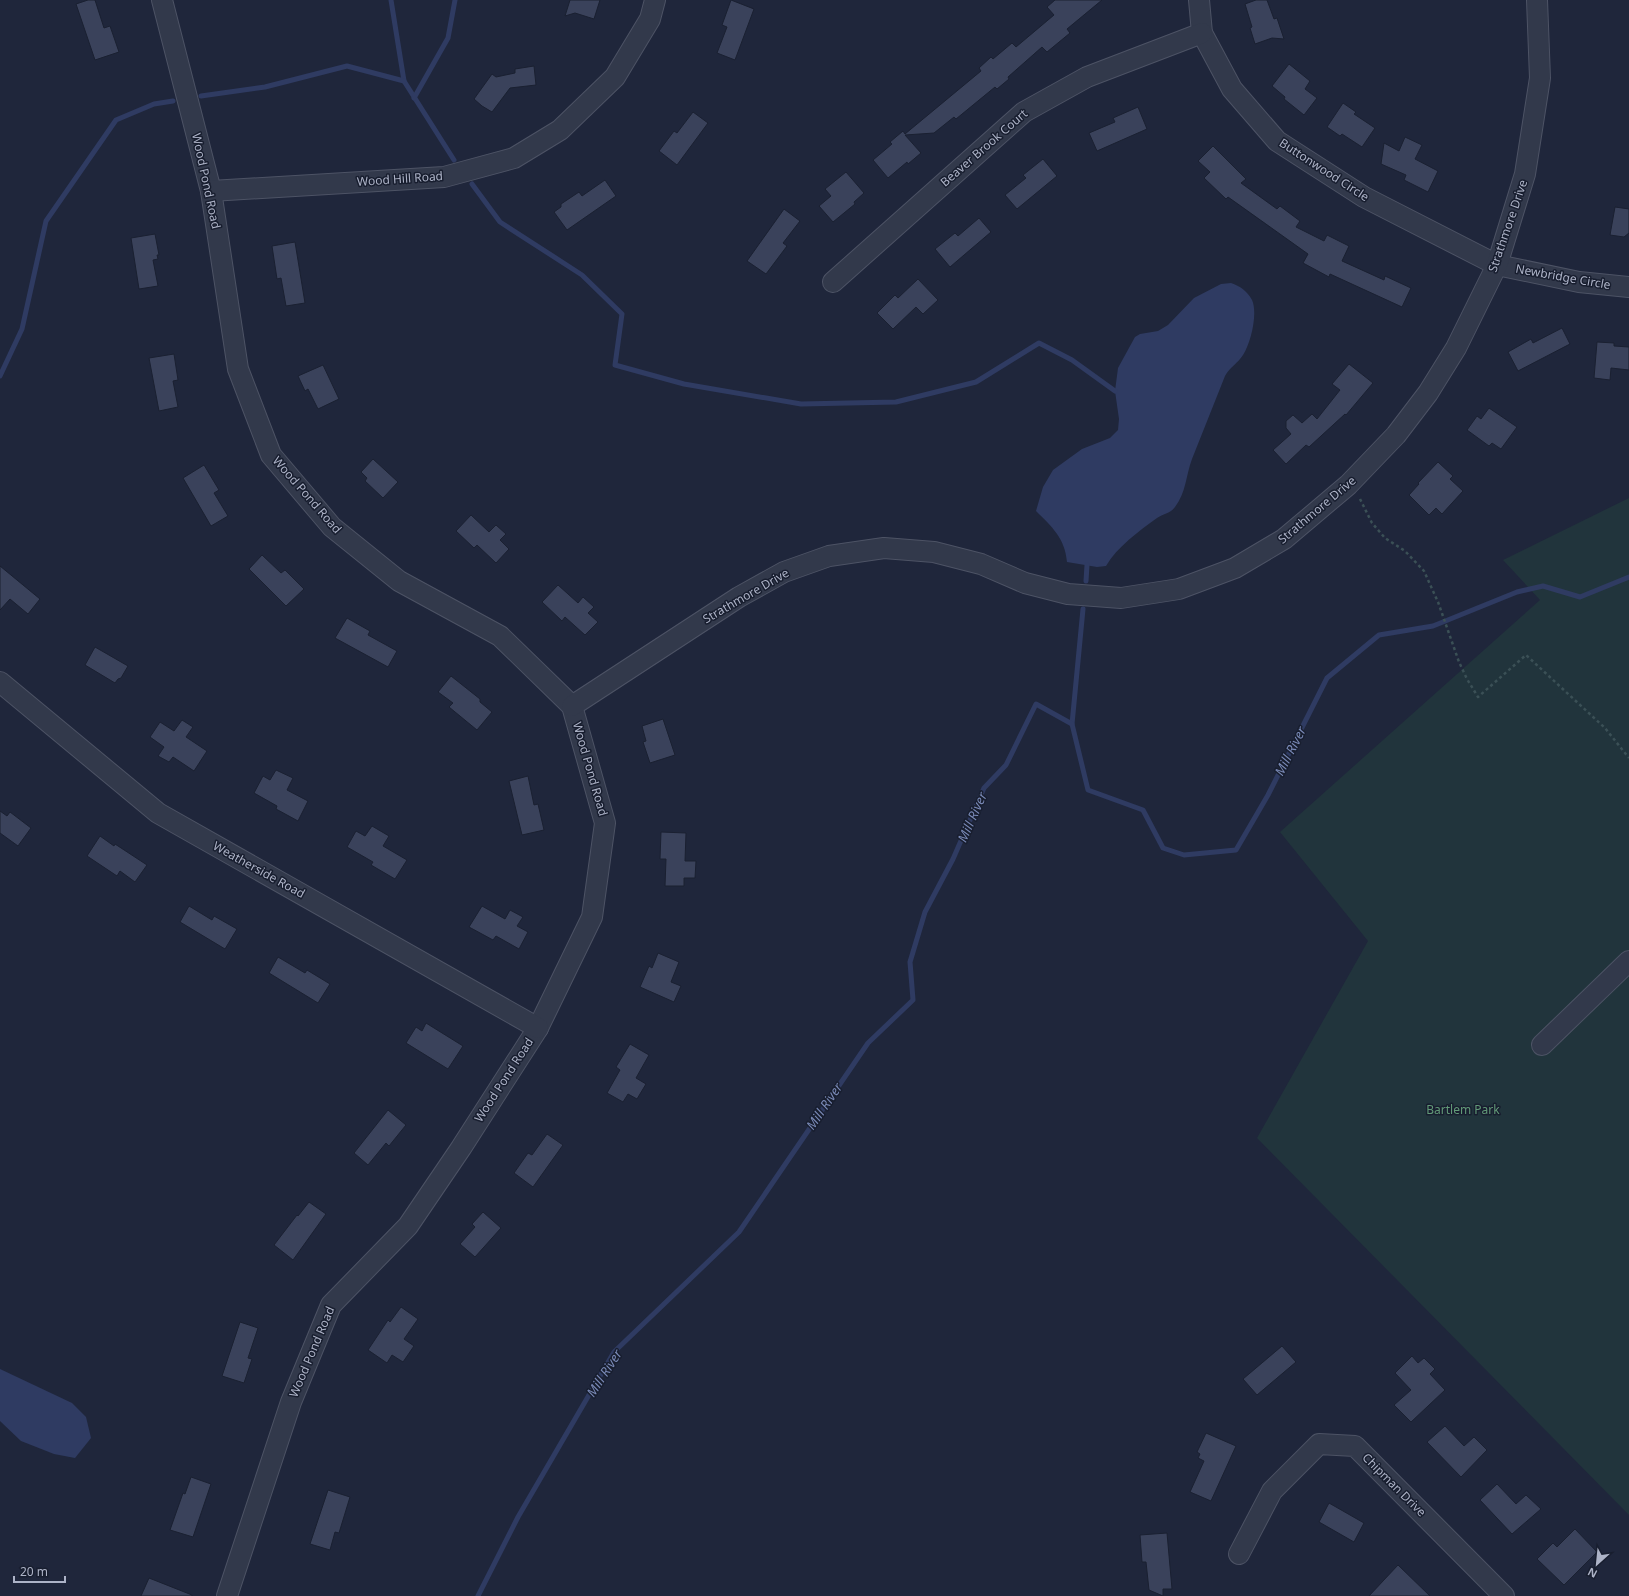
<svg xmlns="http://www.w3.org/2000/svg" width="1629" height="1596" font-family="'Noto Sans',sans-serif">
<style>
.green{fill:#21343c}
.water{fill:#2f3b62}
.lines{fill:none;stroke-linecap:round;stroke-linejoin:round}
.stream{stroke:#2f3b62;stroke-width:5}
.building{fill:#3a425b;stroke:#1a2031}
.minor-casing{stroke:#4d5365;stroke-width:22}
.path{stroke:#3b5056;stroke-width:2.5;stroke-dasharray:3 3;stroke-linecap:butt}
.minor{stroke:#32394b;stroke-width:20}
.labels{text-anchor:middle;stroke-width:3;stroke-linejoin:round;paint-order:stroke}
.street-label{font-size:12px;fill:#adb3c7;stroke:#181e2f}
.park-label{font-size:12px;fill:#629a78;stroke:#181e2f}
.water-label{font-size:13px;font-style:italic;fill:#7a8ab7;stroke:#181e2f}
</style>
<rect width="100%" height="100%" fill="#1f263b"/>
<path class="green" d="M1629,498v1017l-372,-377 111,-197 -88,-109 260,-232 -37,-40z"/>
<g class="water">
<path d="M1231,283c9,3 16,8 21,17 6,13 -1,43 -9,55 -5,8 -13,12 -18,21 -11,28 -22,55 -33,83 -6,16 -6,34 -17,48 -4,6 -12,7 -18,11 -18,13 -40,29 -51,48l-9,1 -30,-5c-2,-24 -15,-35 -31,-51l7,-24 10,-17 29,-21 28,-11 8,-8 1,-11 -4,-28 3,-23 17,-31 5,-3 18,-3 10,-6 26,-27 27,-14z"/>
<path d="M0,1369l72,34 14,14 5,21 -16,20 -21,-4 -33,-13 -21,-20z"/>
</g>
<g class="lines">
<g class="stream">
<path d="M391,0l13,81 50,79"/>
<path d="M201,96l64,-9 82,-21 57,15"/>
<path d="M414,98l34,-60 7,-38"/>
<path d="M472,184l28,38 82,53 40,39 -7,51 69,19 117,20 95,-2 80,-20 63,-39 33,17 43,31"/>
<path d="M0,376l22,-47 24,-108 70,-101 38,-16 19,-3"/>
<path d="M1086,581l1,-16"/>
<path d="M1072,724l11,-115"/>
<path d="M478,1596l40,-79 96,-165 125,-120 129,-189 45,-43 -3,-38 15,-50 28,-53 31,-71 22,-23 30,-61 36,20 16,66 55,20 20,38 21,7 52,-5 32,-55 59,-117 52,-43 54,-9 84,-34 26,-6 37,11 49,-20"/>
</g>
</g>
<g class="building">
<path d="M88,0h7l9,28 6,-2 9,26 -24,8 -19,-56z"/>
<path d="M570,0h30l-6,19 -19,-6 -10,3z"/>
<path d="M731,0l23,9 -19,51 -18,-7 10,-26 -5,-2z"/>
<path d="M1055,0h47l-35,29 3,4 -23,19 -5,-5 -34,30 1,2 -12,10 -2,-2 -39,32 -2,-2 -20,16 -29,2 16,18 -13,11 -1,-2 -19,16 -15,-18 19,-16 -2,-2 13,-11 2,3 76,-63 -2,-3 12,-11 2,2 19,-16 4,4 38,-32 -7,-8z"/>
<path d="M1256,0h11l7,19 3,-1 7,21 -12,-1 -17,6 -5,-16 2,-1 -7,-23z"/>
<path d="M1289,64l21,17 -5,8 12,9 -13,17 -20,-16 1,-2 -13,-11z"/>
<path d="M534,66l2,19 -26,3 -18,24 -10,-6 -8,-7 18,-25 4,3 19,-4v-4z"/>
<path d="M1343,103l13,9 -2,2 21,14 -13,19 -20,-13 -2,2 -13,-9z"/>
<path d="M1138,107l9,22 -50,22 -8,-18 26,-11 -2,-4z"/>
<path d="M693,112l15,11 -31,42 -18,-14 15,-20 3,2z"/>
<path d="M1405,137l17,8 -7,14 23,12 -10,21 -24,-12 2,-5 -25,-11 3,-21 15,8z"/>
<path d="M1213,146l33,33 -5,4 36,26 3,-3 20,15 -4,6 28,14 3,-6 22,11 -7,15 42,19 1,-4 26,12 -9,19 -72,-33 -1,3 -26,-14 5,-9 -80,-57 -2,2 -22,-21 6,-6 -12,-11z"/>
<path d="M1043,159l14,17 -40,33 -12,-14 21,-17 -3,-3z"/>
<path d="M846,172l18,21 -10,9 1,2 -22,18 -14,-16 12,-10 -6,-7z"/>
<path d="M605,180l11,16 -49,34 -13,-18 7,-5v-3l18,-12 3,4z"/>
<path d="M1615,207l14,2v24l-5,4 -14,-2z"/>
<path d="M784,209l16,12 -17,22 4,3 -21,28 -19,-13z"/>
<path d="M979,218l12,14 -41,35 -15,-18 20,-16 3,3z"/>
<path d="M155,234l4,21h-2l1,4 -5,1 5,26 -19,3 -8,-51z"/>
<path d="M295,242l10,61 -19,3 -5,-28 -4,1 -5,-33z"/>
<path d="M918,279l20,21 -15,14 -7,-7 -23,22 -16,-16 18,-18 3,3z"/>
<path d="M1562,328l8,16 -52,27 -10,-19 23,-13 2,4z"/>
<path d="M1597,342l17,1v3l15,1v23l-18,-2 -1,12 -16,-2z"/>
<path d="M174,354l4,26 -5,1 5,26 -19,4 -10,-53z"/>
<path d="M1349,364l24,19 -27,32 -1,-1 -36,33 -3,-2 -20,19 -13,-14 18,-16 -5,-6v-7l7,-6 9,8 10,-9 5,5 23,-29 -8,-6z"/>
<path d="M323,365l16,34 -21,10 -10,-20 -3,2 -7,-15z"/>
<path d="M1489,408l28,19 -16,22 -9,-6 -3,3 -22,-16 10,-14 4,3z"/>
<path d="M373,459l25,23 -15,16 -18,-17 2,-3 -6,-6z"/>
<path d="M1438,462l15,14 -3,3 13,12 -21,23 -6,-6 -7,7 -20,-20 10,-11 -1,-1z"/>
<path d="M204,465l15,25 -5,3 14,23 -17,10 -28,-48z"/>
<path d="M471,515l18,17 7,-7 10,9 -6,6 9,9 -13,14 -19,-18 -3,3 -18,-17z"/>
<path d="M262,555l19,18 4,-3 19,19 -18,17 -37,-37z"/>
<path d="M0,566l40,33 -12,15 -18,-15 -10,11z"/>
<path d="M558,585l20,18 5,-6 11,10 -6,6 10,9 -13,13 -20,-18 -3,4 -20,-19z"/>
<path d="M347,618l23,13 -2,4 29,16 -9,16 -53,-29z"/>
<path d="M95,647l33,19 -7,12 -3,1 -3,4 -30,-18z"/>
<path d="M451,676l29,23v3l12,10 -15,18 -28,-23 4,-4 -15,-11z"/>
<path d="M663,719l12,36 -25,8 -7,-21 3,-1 -4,-15z"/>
<path d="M182,720l11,7 -7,10 21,14 -13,20 -21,-14 -4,5 -11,-6 6,-9 -14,-10 10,-15 14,9z"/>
<path d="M276,770l17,8 -6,12 21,11 -10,20 -22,-12 1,-3 -23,-13 9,-17 7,4z"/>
<path d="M528,776l6,29 4,-1 6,26 -22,5 -13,-54z"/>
<path d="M0,811l7,5 3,-4 21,16 -13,18 -18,-13z"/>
<path d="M372,826l17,10 -6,10 24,14 -12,19 -24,-14 2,-3 -26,-15 9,-16 9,5z"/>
<path d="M661,832l25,1 -1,28h11l-1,17h-11v8h-19l1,-27h-6z"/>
<path d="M100,836l14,10 1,-2 32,21 -12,17 -15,-11 -3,5 -30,-20z"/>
<path d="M189,906l23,14 2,-4 23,13 -12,20 -45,-27z"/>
<path d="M482,906l23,13 5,-9 13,7 -6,9 11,6 -9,17 -23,-13 -3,4 -24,-13z"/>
<path d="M658,953l21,9 -8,20 10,4 -7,16 -34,-15 9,-21 3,2z"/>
<path d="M278,957l27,16 2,-3 23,14 -12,19 -49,-30z"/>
<path d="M426,1023l37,23 -15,23 -42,-26 10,-16 6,4z"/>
<path d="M630,1044l19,11 -13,23 10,6 -9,15 -9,-5 -5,8 -16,-9 13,-23 -4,-3z"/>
<path d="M388,1110l18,15 -17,21 -3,-3 -18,22 -14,-12z"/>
<path d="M547,1134l16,11 -30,42 -19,-14 14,-20 4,2z"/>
<path d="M309,1202l17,12 -33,46 -19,-15 23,-30 1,1z"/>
<path d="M483,1212l18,16 -26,29 -15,-13 15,-17 -3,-3z"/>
<path d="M401,1307l17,12 -14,20 10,7 -11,16 -11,-7 -5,8 -19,-13 20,-30 2,2z"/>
<path d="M240,1322l18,6 -10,30 4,1 -8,24 -22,-7z"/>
<path d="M1282,1346l14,16 -39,33 -14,-16z"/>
<path d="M1412,1356l6,7 6,-5 11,11 -5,5 15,16 -34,32 -17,-17 17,-15 -16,-17z"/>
<path d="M1445,1426l19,20 10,-9 13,13 -26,27 -34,-35z"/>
<path d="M1206,1433l30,13 -25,55 -21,-9 14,-31 -6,-3 2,-4 -3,-2z"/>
<path d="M191,1477l20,7 -18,53 -23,-7 13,-37 2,1z"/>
<path d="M1497,1484l19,20 10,-9 15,14 -29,25 -32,-34z"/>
<path d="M328,1490l22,7 -11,36 -4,-1 -5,18 -20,-6z"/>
<path d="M1329,1503l35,20 -10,19 -35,-20z"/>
<path d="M1575,1529l22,23 -33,33 -27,-26 16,-16 4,4z"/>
<path d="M1167,1533l5,56h-9v7l-14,-6 -3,-28h-4l-2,-27z"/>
<path d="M1398,1565l32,31h-61z"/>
<path d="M149,1578l43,17v1h-51z"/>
</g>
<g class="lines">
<defs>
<g id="minor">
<path d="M162,0l49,191 27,178 33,86 61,72 67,54 101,55 72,70 33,117 -13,94 -54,111 -77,120 -53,78 -77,79 -40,97 -64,194"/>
<path d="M1199,0l3,33 30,56 45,52 87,56 133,68 82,17 50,5"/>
<path d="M211,191l233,-14 70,-19 46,-28 55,-53 35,-58 5,-19"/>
<path d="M833,282l191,-170 63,-35 115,-44"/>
<path d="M0,682l158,131 380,215"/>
<path d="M572,706l167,-109 45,-25 45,-16 55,-8 50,4 47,12 44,19 43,11 53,4 58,-9 56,-21 49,-29 64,-54 48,-50 32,-42 28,-45 41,-83 28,-91 15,-96 -3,-78"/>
<path d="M1542,1045l87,-84"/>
<path d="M1239,1554l33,-63 47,-47 36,2 149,150"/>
</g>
</defs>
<use href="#minor" class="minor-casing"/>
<path class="path" d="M1360,499l12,24 13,15 20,13 19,20 14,31 21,60 8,17 11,18 48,-42 79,73 24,30"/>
<use href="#minor" class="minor"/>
</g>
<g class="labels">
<g class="street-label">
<text transform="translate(984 148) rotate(-41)" y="4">Beaver Brook Court</text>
<text transform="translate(1324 170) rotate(33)" y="4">Buttonwood Circle</text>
<text transform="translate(400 179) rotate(-4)" y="4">Wood Hill Road</text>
<text transform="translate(206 181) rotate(78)" y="4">Wood Pond Road</text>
<text transform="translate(1508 226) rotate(-71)" y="4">Strathmore Drive</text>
<text transform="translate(1563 277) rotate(10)" y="4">Newbridge Circle</text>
<text transform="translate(307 495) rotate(49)" y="4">Wood Pond Road</text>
<text transform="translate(1317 510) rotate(-40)" y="4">Strathmore Drive</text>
<text transform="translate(746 596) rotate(-30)" y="4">Strathmore Drive</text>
<text transform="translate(590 769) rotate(74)" y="4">Wood Pond Road</text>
<text transform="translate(259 870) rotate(29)" y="4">Weatherside Road</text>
<text transform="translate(504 1080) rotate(-57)" y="4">Wood Pond Road</text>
<text transform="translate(312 1352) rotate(-67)" y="4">Wood Pond Road</text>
<text transform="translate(1394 1485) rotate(45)" y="4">Chipman Drive</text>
</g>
<g class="park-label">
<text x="1463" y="1114">Bartlem Park</text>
</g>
<g class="water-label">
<text transform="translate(1290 751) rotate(-63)" y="5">Mill River</text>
<text transform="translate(972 817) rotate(-66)" y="5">Mill River</text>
<text transform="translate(824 1106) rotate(-56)" y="5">Mill River</text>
<text transform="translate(604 1373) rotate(-57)" y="5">Mill River</text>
</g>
</g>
<g transform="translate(1597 1564) rotate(207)" stroke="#181e2f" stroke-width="3" paint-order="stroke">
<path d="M0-3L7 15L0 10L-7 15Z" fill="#adb3c7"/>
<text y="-6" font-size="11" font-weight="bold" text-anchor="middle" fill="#adb3c7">N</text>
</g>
<path d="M14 1576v6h51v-6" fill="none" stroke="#adb3c7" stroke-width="2"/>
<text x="20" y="1576" font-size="12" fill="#adb3c7" stroke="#181e2f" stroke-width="3" paint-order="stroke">20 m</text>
</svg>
